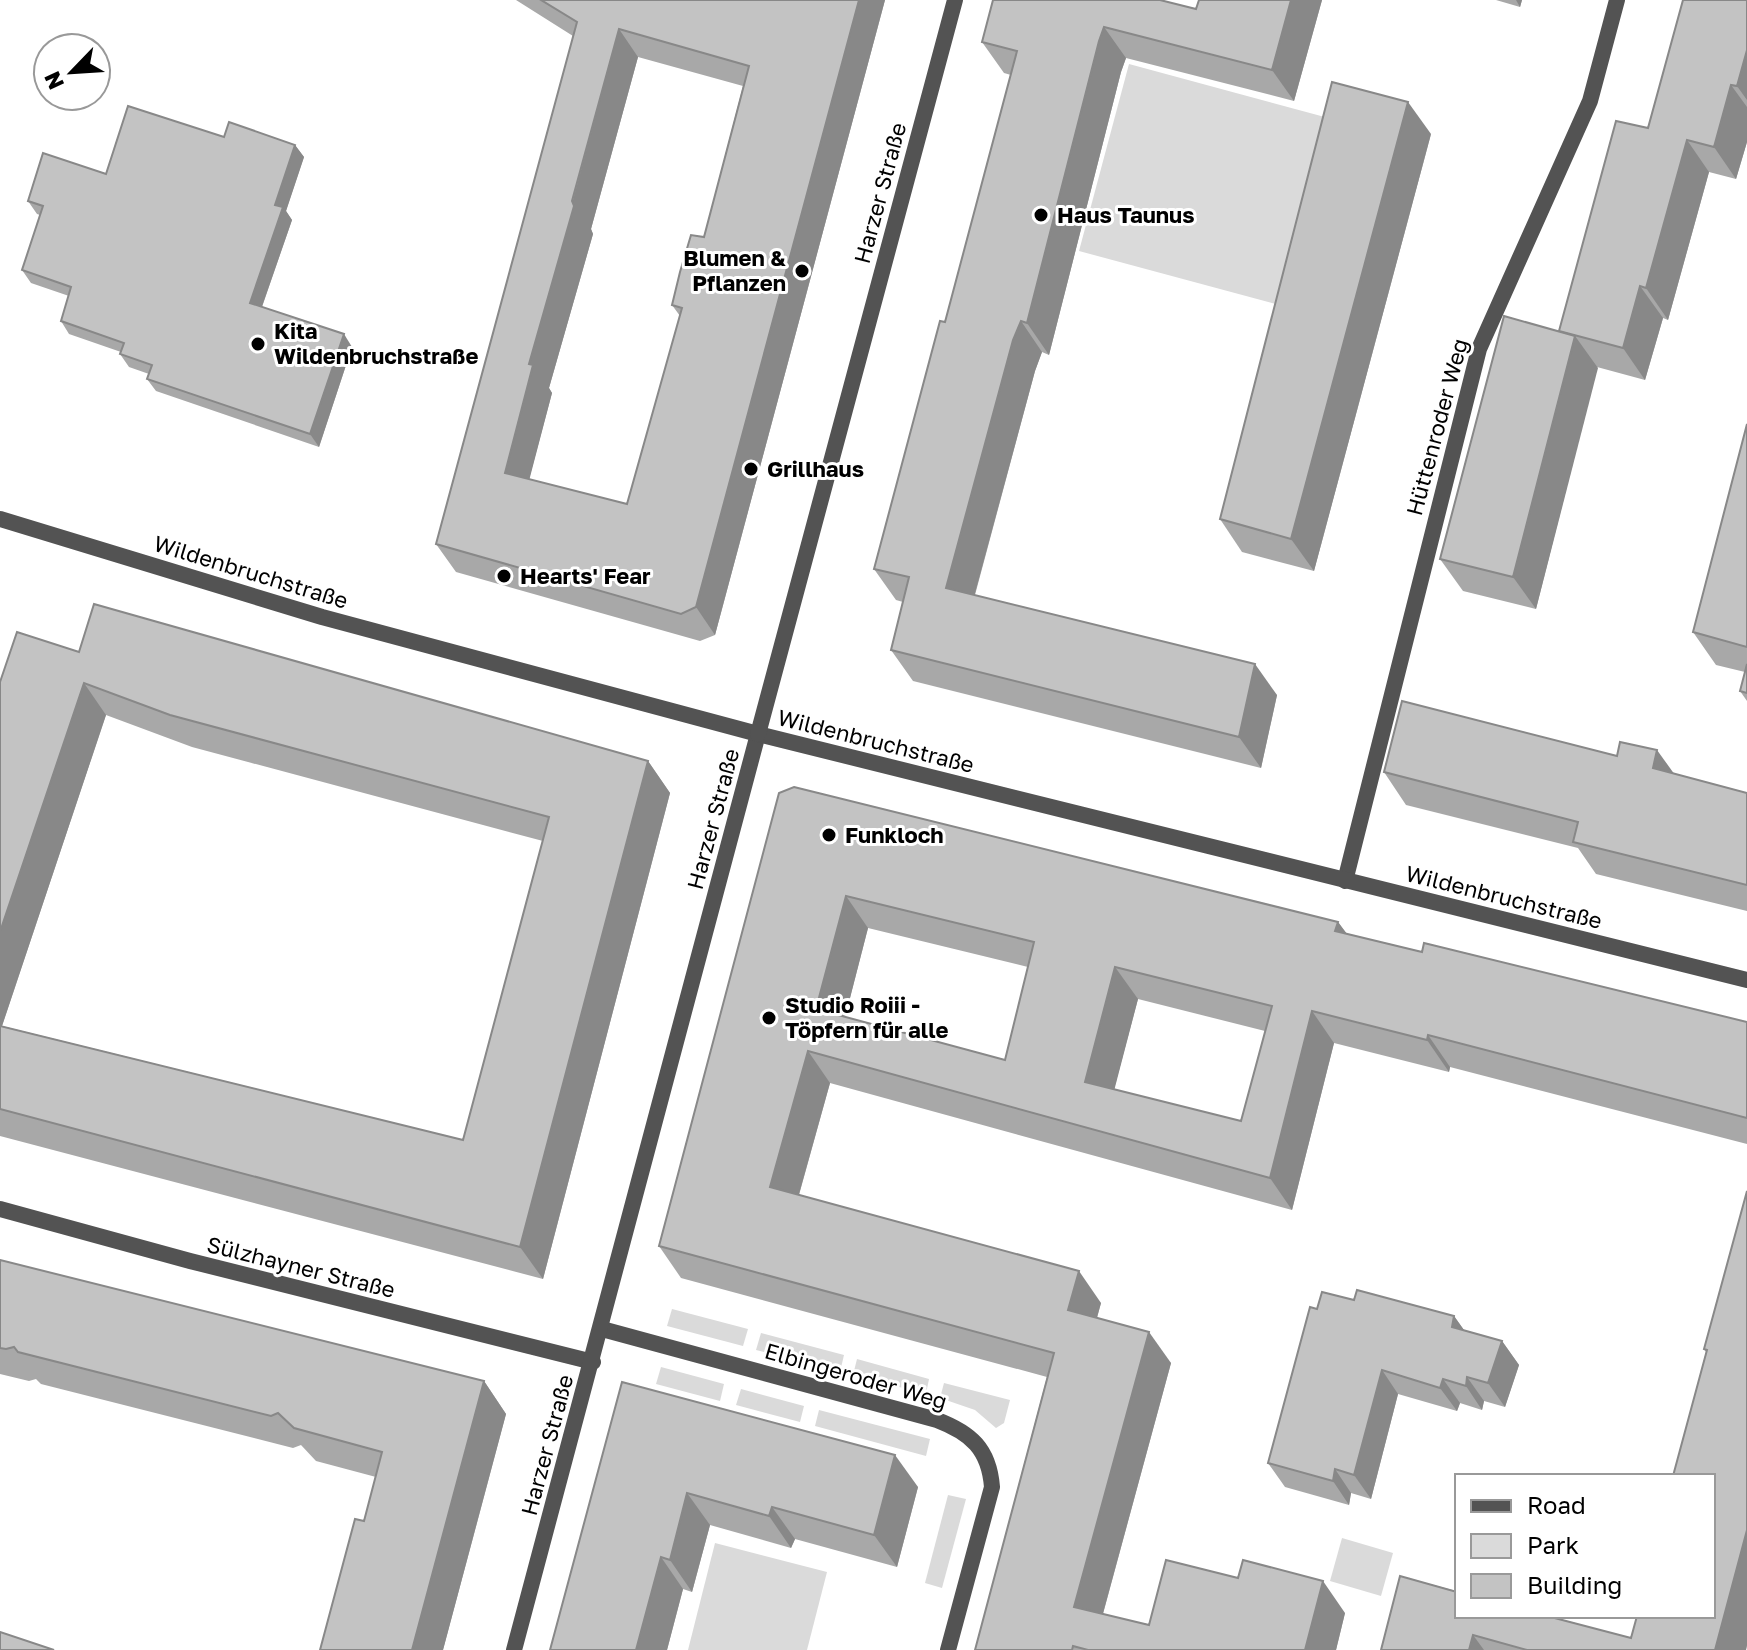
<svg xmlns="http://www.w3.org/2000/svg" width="1747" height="1650" font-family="'Golos Text',sans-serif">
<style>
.green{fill:#dadada}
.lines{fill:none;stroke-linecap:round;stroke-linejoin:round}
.minor{stroke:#535353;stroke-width:16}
.tertiary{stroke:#535353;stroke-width:16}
.wall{fill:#a8a8a8;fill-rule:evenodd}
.shaded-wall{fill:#888}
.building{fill:#c3c3c3;stroke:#888;stroke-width:2;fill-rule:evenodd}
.poi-dot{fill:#000;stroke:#fff;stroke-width:3}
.labels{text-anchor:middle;stroke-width:6;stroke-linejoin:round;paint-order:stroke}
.street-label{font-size:22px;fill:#000;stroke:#fff}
.poi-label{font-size:22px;font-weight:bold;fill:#000;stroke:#fff;text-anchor:start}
</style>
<rect width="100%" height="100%" fill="#fff"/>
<g class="green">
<path d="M1129,64l218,59 -49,187 -219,-59z"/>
<path d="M672,1309l76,20 -5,17 -76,-20z"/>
<path d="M761,1333l83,22 -4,17 -84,-22z"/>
<path d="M857,1359l72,20 -3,15 -73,-19z"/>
<path d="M661,1367l63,17 -4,17 -64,-17z"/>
<path d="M944,1383l66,17 -6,23 -8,5 -21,-18 -35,-12z"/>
<path d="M741,1389l63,17 -4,16 -64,-17z"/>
<path d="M819,1410l111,29 -4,17 -111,-30z"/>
<path d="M948,1495l18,4 -24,89 -17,-5z"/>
<path d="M1342,1538l51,15 -12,43 -51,-15z"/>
<path d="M715,1543l112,29 -20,78h-119z"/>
</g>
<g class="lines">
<g class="minor">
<path d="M1345,881l134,-532 111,-248 27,-101"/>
<path d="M0,1209l190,52 403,101"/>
<path d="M602,1329l335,91c34,13 52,29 55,67l-44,163"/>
<path d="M514,1650l244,-916"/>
</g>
<g class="tertiary">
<path d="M0,519l322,98 436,117 989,246"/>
<path d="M758,734l197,-734"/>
</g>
</g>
<g class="wall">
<path d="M516,0h369l-170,635 -15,6 -244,-69 -20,-28 137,-508zM638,57l105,29 -39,151 -32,68 8,11 -53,188 -98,-25 23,-86 -3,-5 44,-154 -2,-5z"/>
<path d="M1199,0h123l-28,101 -168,-43 -5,14 -72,283 -7,-3 -7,19 -60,224 302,100 -16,73 -348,-87 -22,-31 12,-48 -7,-2 -22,-31 71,-247 66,-247 -7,-2 -22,-31 214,-33z"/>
<path d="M1496,0h26l-2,7z"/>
<path d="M1747,0v142l-11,37 -27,-7 -41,148 -5,-2 -18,62 -48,-13 -61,242 -73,-18 -23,-32 119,-228 89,-203z"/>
<path d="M1431,134l-117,437 -72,-19 -22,-33z"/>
<path d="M224,137l71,8 9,12 -18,54 6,9 -30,87 90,40 -33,100 -163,-56 -9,-12 2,-5 -20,-7 -9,-13 1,-2 -52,-18 -8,-13 8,-25 -38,-13 -9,-13 18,-55 -3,-1 -9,-13 78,-27z"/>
<path d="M1747,424v277l-7,-10 5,-19 -29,-7 -23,-33z"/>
<path d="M79,652l569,109 22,32 -127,486 -543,-143v-454zM106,715l86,32 351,94 -80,299 -461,-114z"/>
<path d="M1384,772l290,2 73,19v118l-151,-37 -18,-26 -172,-43z"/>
<path d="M779,793l559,129 9,12 75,18 325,70v122l-297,-77 -1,5 -115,-29 -42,167 -462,-127 -31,112 302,108 -4,15 74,45 -68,251 46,11 196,-12 -9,37h-361l72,-273 -366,-99 -22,-32zM868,928l160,39 -23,93 -160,-43zM1138,999l127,32 -24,90 -127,-32z"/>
<path d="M1747,1191v454l-1,5h-365l19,-74 231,62 75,-286 -2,-3z"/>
<path d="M0,1260l484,121 22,33 -63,236h-123l44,-129 12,-44 -60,-16 -15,-16 -8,3 -252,-64 -5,-5 -7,2 -29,-7z"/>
<path d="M1354,1300l100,16 10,14 38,11 17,24 -14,42 -21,-6 -2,9 -22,-7 -3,8 -59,-17 -27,105 -20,-6 -2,12 -64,-18 -17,-24 49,-154z"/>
<path d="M622,1382l296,105 -21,80 -102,-28 -4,9 -81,-23 -18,67 -9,-3 -16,61z"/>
</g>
<g class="shaded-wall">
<path d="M859,0h26l-170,635 -19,-28z"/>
<path d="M1291,0h31l-28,101 -22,-31z"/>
<path d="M1516,0h6l-2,7z"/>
<path d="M1104,27l22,31 -5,14 -72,283 -22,-32 72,-282z"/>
<path d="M619,29l19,28 -47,172 2,5 -44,154 3,5 -28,107 -19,-27 24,-109z"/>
<path d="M1747,50v50l-10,-14z"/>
<path d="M1731,85l16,22v35l-11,37 -22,-32z"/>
<path d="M1408,102l23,32 -117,437 -23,-32z"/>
<path d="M1687,140l22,32 -41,148 -22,-32z"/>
<path d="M295,145l9,12 -18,54 6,9 -33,95 -9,-12 25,-98z"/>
<path d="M1640,286l23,32 -18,62 -22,-32z"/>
<path d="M1021,321l21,31 -7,19 -67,248 -22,-31 67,-248z"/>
<path d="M344,334l8,13 -33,100 -9,-13z"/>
<path d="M1575,336l23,32 -62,241 -23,-32z"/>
<path d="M1255,664l22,31 -16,73 -22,-31z"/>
<path d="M84,683l22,32 -106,317v-100z"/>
<path d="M1657,750l23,32 -27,-14z"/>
<path d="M648,761l22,32 -127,486 -23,-32z"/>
<path d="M846,896l22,32 -29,113 -23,-32z"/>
<path d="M1338,922l23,31 -26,-22z"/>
<path d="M1115,967l23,32 -30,115 -23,-32z"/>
<path d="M1312,1011l22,32 -42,167 -22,-32z"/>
<path d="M1428,1035l22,32 -1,5 -22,-32z"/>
<path d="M808,1051l22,32 -38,136 -22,-32z"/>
<path d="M1079,1271l22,32 -11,39 -22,-32z"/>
<path d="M1454,1316l17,24 -19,-13z"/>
<path d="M1149,1332l22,31 -75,276 -22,-32z"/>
<path d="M1502,1341l17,24 -14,42 -17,-24z"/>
<path d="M1382,1370l16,24 -27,105 -17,-24z"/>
<path d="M1467,1377l17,24 -2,9 -16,-24z"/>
<path d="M1443,1379l17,24 -3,8 -17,-23z"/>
<path d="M484,1381l22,33 -63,236h-31z"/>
<path d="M895,1455l23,32 -21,80 -23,-32z"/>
<path d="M1335,1469l16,24 -2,12 -16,-24z"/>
<path d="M687,1493l23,32 -18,67 -22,-32z"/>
<path d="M772,1507l23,32 -4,9 -22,-32z"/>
<path d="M1747,1530v115l-1,5h-31z"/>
<path d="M661,1557l22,32 -16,61h-31z"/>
<path d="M1323,1581l22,32 -9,37h-31z"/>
<path d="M1473,1635l11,15h-15z"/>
</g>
<g class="building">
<path d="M541,0h318l-163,607 -15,7 -245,-70 141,-522zM619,29l130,37 -45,171 -13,-2 -11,37 -8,33 10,3 -55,196 -122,-31 28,-108 -4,-1 45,-158 -2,-5z"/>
<path d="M993,0h167l36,9 3,-9h92l-19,70 -168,-43 -5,14 -72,282 -6,-2 -8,19 -67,248 309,76 -16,73 -348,-87 18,-73 -35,-8 66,-248 5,1 72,-271 -35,-9z"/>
<path d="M1683,0h64v50l-10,36 -6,-1 -17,62 -27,-7 -41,148 -6,-2 -17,62 -64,-17 57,-210 32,7z"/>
<path d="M1332,82l76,20 -117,437 -71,-20z"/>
<path d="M128,106l96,31 5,-15 66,23 -20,60 8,2 -33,96 94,31 -34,100 -163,-55 5,-14 -32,-11 4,-11 -63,-22 10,-34 -49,-17 21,-64 -15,-5 15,-48 63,21z"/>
<path d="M1504,316l71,20 -62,241 -73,-18z"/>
<path d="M1747,424v223l-54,-15z"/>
<path d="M94,604l554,157 -128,486 -520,-138v-83l463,114 86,-323 -379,-102 -86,-32 -84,249v-250l17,-50 62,20z"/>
<path d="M1747,664v29l-7,-2z"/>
<path d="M1402,701l215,55 3,-14 37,8 -4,18 94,25v92l-174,-43 5,-20 -194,-50z"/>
<path d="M794,787l544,135 -3,9 87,21 2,-9 323,79v96l-319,-83 -1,5 -115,-29 -42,167 -462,-127 -38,136 309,84 -11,39 81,22 -75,275 75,18 17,-65 72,18 5,-18 80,21 -18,69h-217l-15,-4 -1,4h-97l79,-297 -395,-107 120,-453zM846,896l188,46 -29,118 -189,-51zM1115,967l157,39 -31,115 -156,-39z"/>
<path d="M1747,1191v339l-32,120h-188l-54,-15 -4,15h-88l19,-74 57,16v24h90l84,22 6,-22h76v-140h-40l34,-126 -3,-1z"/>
<path d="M0,1260l484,121 -72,269h-92l35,-131 9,2 18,-69 -88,-24 -16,-15 -7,3 -253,-64 -4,-5 -8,2 -6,-1z"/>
<path d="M1357,1290l97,26 -2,11 50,14 -14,42 -21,-6 -1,9 -23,-7 -3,9 -58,-18 -28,105 -19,-6 -2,12 -65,-18 42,-156 7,2 5,-17 32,8z"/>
<path d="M622,1382l273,73 -21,80 -102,-28 -3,9 -82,-23 -17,67 -9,-3 -25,93h-86z"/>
<path d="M0,1632l54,18h-54z"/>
</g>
<g class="poi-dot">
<circle cx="1041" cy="215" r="8"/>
<circle cx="802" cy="271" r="8"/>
<circle cx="258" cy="344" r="8"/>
<circle cx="751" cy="469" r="8"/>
<circle cx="504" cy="576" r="8"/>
<circle cx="829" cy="835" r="8"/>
<circle cx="769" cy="1018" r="8"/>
</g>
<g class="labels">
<g class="street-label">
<text transform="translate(880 193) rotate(-75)" y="8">Harzer Straße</text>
<text transform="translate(1437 427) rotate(-75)" y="8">Hüttenroder Weg</text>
<text transform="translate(251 572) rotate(17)" y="8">Wildenbruchstraße</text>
<text transform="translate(876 741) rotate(14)" y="8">Wildenbruchstraße</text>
<text transform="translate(713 819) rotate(-75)" y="8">Harzer Straße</text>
<text transform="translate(1504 897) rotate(14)" y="8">Wildenbruchstraße</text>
<text transform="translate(301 1267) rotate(14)" y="8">Sülzhayner Straße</text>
<text transform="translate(856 1376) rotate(16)" y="8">Elbingeroder Weg</text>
<text transform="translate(547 1445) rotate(-75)" y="8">Harzer Straße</text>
</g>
<g class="poi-label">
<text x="1057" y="223">Haus Taunus</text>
<text x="786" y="266" text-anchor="end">Blumen &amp;<tspan x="786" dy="25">Pflanzen</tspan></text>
<text x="274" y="339">Kita<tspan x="274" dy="25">Wildenbruchstraße</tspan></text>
<text x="767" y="477">Grillhaus</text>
<text x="520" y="584">Hearts' Fear</text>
<text x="845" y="843">Funkloch</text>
<text x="785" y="1013">Studio Roiii -<tspan x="785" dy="25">Töpfern für alle</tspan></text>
</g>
</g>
<rect x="1455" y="1474" width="260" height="144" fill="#ffffff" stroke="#999999" stroke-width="2"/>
<rect x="1471" y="1500" width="40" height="12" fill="#535353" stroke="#999999" stroke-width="2"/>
<text x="1527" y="1514" font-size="24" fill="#000000">Road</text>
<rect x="1471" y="1534" width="40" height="24" fill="#dadada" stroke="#999999" stroke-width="2"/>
<text x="1527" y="1554" font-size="24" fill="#000000">Park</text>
<rect x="1471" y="1574" width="40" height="24" fill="#c3c3c3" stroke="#999999" stroke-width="2"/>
<text x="1527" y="1594" font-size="24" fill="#000000">Building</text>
<g transform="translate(72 72) rotate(245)"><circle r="38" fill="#ffffff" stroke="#999999" stroke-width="2"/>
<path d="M0-6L14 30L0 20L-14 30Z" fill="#000000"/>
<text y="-12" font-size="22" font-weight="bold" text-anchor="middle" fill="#000000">N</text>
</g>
</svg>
